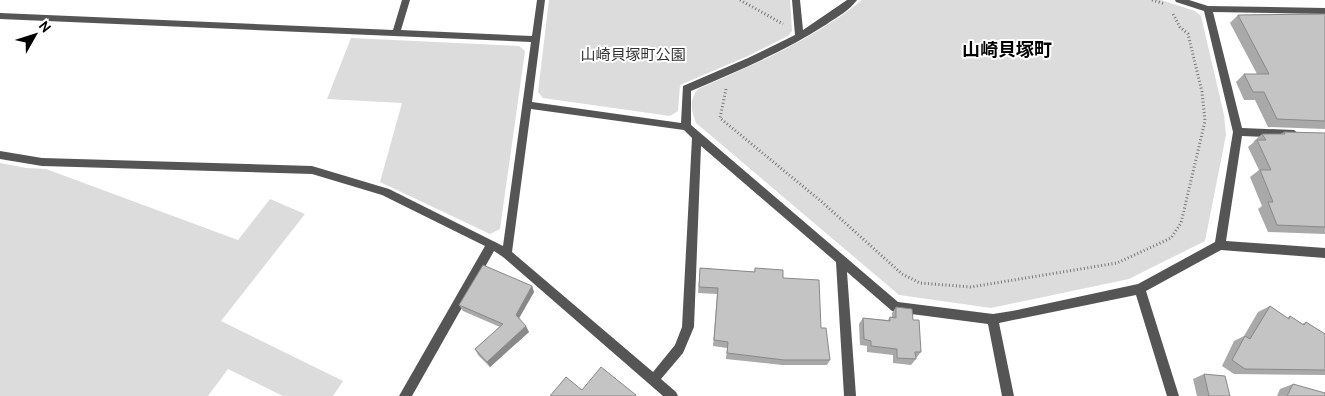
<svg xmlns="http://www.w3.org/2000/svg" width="1325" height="396" font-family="Cabin,'Noto Sans JP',sans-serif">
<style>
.green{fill:#dcdcdc}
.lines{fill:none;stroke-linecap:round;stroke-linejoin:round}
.path{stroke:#777;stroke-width:3;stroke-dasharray:1 2.5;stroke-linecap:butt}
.minor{fill:#555;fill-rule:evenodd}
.wall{fill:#a9a9a9}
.shaded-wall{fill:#898989}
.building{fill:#c4c4c4;stroke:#898989}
.labels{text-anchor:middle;stroke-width:4;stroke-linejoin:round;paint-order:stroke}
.park-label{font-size:15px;fill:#333;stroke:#fff}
.quarter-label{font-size:18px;font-weight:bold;fill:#000;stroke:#fff}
</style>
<rect width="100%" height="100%" fill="#fff"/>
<g class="green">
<path d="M549,0h241l2,31 -4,5 -40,20 -68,29 -2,26 -8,5 -127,-18 -5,-6z"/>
<path d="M862,0h299l34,11 6,5 23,99 2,20 -21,106 -76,38 -138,29 -92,-13 -203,-172c-5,-13 -7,-23 2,-34 57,-25 115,-49 164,-89z"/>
<path d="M351,38l168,8 6,5 -25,178 -10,5 -110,-52 22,-79 -75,-4z"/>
<path d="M0,163l26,5 20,1 192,71 32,-41 35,15 -84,107 122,60 -10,15h-50l-55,-27 -20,27h-208z"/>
</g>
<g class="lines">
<g class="path">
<path d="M740,0l43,24"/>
<path d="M1152,0l13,4"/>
<path d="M726,89l-6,29 102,84 80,72 18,9 51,4 146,-24 54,-25 10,-15 24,-102 -3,-29 -14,-58 -8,-7 -7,-13"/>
</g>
<path class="minor" d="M402,0h8l-9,30 131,6 5,-36h8l-13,102 149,21 2,-37 65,-28 47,-23 -3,-35h8l3,30 44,-30h10c-7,10 -20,17 -30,24 -43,28 -90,47 -136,67v34l207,177 95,12 19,-3 126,-27 77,-42 18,-110 -29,-121 -28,-9 -1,-2h14l19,6 117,2v6l-112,-2 29,116 52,2 5,4 -5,4 -52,-2 -16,105 99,7v10l-104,-8 -75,41 33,105h-12l-31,-101 -137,28 15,73h-12l-14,-72 -92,-12 -4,-1 -45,-39 9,124h-12l-8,-134 -135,-116 -7,181 -11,26 -22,26 15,13 2,4h-15l-160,-139 -9,-6 -82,145h-13l86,-150 -103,-51 -70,-21 -270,-8 -42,-7v-8l42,7 270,8 77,23 114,57 28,-204 -531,-23v-6l393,17zM531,109l153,21 8,8 -10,189 -7,18 -22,27 -141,-120z"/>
</g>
<g class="wall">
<path d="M1325,14v115l-57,-2 -13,-27h-11l-8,-18 8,-8h13l-27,-51 8,-8z"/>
<path d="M1284,132l41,1v101l-57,-2 -10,-23 4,-3 -12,-29 9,-7 -11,-23 6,-5v-1l8,-7h18z"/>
<path d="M700,268l54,4 1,-4 28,10 38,50 9,32 -3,5h-45l-56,-6 1,-11 -14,-2 4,-52 -19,-1z"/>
<path d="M532,286l2,6 -15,26 10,14 -39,35 -12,-12 -3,-6 25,-22 -37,-16 -4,-6z"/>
<path d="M1270,306l17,12 3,-2 12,8 4,-2 19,12v41l-91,-1 -12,-8 12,-25 10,-5 14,-24z"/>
<path d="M896,307l17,13 8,32 -5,6v1l-5,6 -18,-2v-8l-26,-3v-6l-7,-1 -1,-21 4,-6 25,2 2,-3h2v-4z"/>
<path d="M1204,374l26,22h-33l-4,-17z"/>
<path d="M1293,384l32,12h-48l3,-7z"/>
</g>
<g class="shaded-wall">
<path d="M532,286l2,6 -16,28 -2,-5z"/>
<path d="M526,326l3,6 -39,35 -3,-5z"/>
</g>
<g class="building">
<path d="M1325,14v107l-48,-2 -13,-27h-11l-9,-18h25l-31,-59z"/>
<path d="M1284,132l41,1v94l-48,-2 -9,-23h5l-13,-32h11l-14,-30h9l-4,-6h23z"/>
<path d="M483,265l49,21 -16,29 10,11 -39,36 -12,-13 28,-25 -44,-19z"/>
<path d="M700,268l55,4v-4l28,2v8l36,2 2,48h5l4,32h-46l-57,-7 1,-11 -14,-2 4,-52 -19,-1z"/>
<path d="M1270,306l19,13 1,-3 14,9 2,-3 19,12v36l-80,-1 -13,-9 13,-24 5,3z"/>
<path d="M896,307l16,2 1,11h6l2,32h-6l1,7 -19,-1v-9l-26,-3v-5l-7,-2 -1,-21 27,3v-4l6,1z"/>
<path d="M601,367l35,28 -1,1h-85l16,-19 16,13z"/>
<path d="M1204,374l21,2 5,20h-21z"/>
<path d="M1293,384l32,9v3h-38z"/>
</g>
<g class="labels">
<g class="park-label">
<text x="633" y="60">山崎貝塚町公園</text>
</g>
<g class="quarter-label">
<text x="1007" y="56">山崎貝塚町</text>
</g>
</g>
<g transform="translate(35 35) rotate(51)" stroke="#ffffff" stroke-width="4" paint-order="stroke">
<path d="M0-4L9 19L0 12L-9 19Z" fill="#000000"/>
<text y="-8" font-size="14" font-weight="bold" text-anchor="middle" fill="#000000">N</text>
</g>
</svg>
